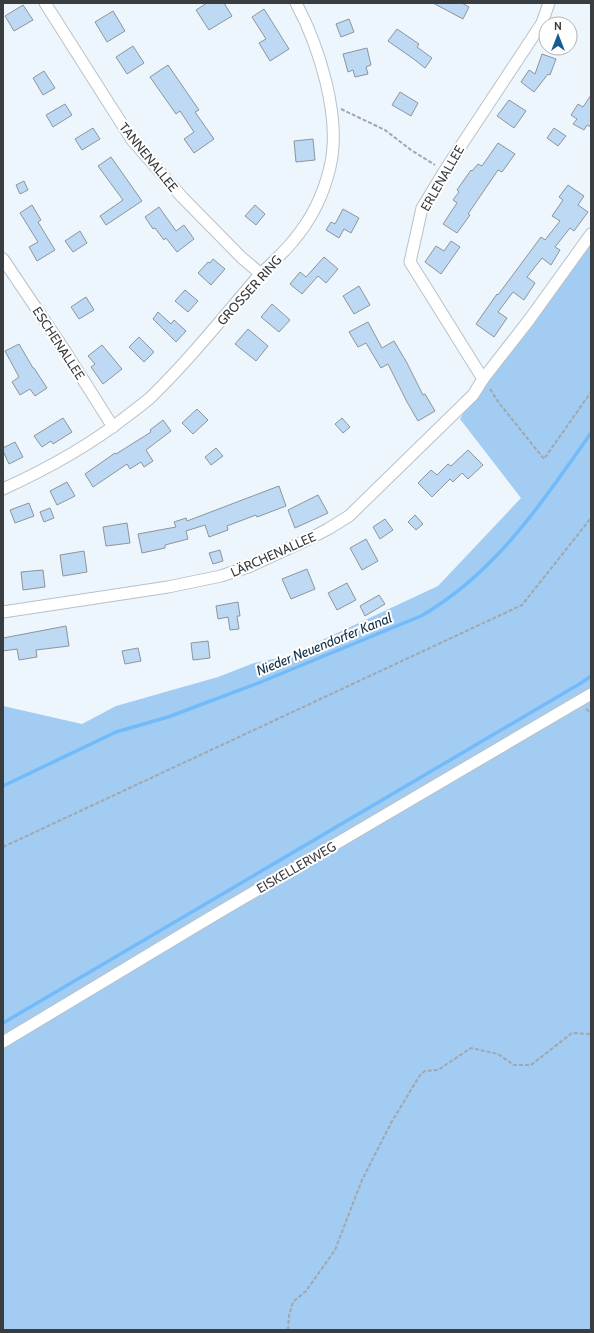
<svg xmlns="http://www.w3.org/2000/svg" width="594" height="1333" font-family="Cabin,sans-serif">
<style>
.green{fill:#a2ccf2}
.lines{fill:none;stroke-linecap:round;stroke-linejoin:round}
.stream{stroke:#72bbfb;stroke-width:3.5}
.building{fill:#bdd9f3;stroke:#8d959c}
.minor-casing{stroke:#b9c1c8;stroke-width:13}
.path{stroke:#a1a7ad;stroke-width:2;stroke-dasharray:4 2;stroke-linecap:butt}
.minor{stroke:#fff;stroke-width:11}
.labels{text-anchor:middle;stroke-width:4;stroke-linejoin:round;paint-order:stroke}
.street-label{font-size:13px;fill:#3a3d40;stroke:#fff}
.water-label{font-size:14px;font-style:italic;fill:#13324c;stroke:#fff}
</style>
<rect width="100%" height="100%" fill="#edf6fd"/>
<path class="green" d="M591,240v1090h-588v-624l79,18 34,-18 102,-29 36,-14 34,-7 150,-70 83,-88 -61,-79 13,-24z"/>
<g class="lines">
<g class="stream">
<path d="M3,786l113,-54 52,-15 88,-33 165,-68c76,-44 120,-113 170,-183"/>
<path d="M3,1023l578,-340 10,-7"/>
</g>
</g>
<g class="building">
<path d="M207,3h17l8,13 -23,14 -13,-20z"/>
<path d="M433,3h29l7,4 -6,12z"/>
<path d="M23,5l10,15 -19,11 -9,-15z"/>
<path d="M264,9l25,40 -19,12 -11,-18 7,-4 -14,-22z"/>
<path d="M113,11l12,20 -18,11 -12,-20z"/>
<path d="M349,19l5,13 -13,5 -5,-13z"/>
<path d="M397,29l22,15 -2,3 15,11 -7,10 -10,-8 -27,-19z"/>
<path d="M133,46l11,17 -17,11 -11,-17z"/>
<path d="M367,48l4,17 -5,2 2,7 -13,3 -2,-7 -5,2 -5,-18z"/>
<path d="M542,54l14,5 -6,16 -2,-1 -14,18 -13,-10 8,-12 6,4z"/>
<path d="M168,65l31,45 -4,2 19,27 -20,14 -10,-14 10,-7 -14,-21 -4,3 -26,-37z"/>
<path d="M44,71l11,17 -12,7 -10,-17z"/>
<path d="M400,92l18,11 -7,13 -19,-11z"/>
<path d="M591,95v32l-4,-2 -3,5 -11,-6 4,-5 -6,-4 7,-11 5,3z"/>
<path d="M509,100l17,11 -12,17 -17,-12z"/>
<path d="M65,104l7,11 -19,12 -7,-12z"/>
<path d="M93,128l7,11 -18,11 -7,-11z"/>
<path d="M554,128l12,8 -8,10 -11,-8z"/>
<path d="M313,139l2,21 -19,2 -2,-21z"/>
<path d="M498,143l17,11 -13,18 -4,-2 -30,44 2,1 -13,18 -14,-9 14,-21 -4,-3 6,-8 -2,-2 14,-20 1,1 6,-7 4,2z"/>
<path d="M111,157l31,44 -36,24 -6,-9 23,-16 -25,-34z"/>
<path d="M24,181l4,9 -8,4 -4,-9z"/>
<path d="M568,185l16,11 -6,9 10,7 -14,19 -4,-3 -15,19 5,3 -9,15 -9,-7 -15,19 8,6 -11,17 -11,-8 -15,20 9,6 -13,19 -18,-13 21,-30 1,1 43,-58 4,3 15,-19 -8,-5 11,-16 -4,-3z"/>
<path d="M32,205l9,15 -3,2 17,28 -18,11 -8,-14 9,-5 -18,-29z"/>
<path d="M255,205l10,9 -9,11 -11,-9z"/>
<path d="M159,207l17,24 8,-6 10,14 -17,13 -11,-14 -2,2 -9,-12 -2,1 -8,-12z"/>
<path d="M343,209l16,9 -8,15 -7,-4 -5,9 -13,-8 5,-8 4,2z"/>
<path d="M80,231l7,12 -14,9 -8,-11z"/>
<path d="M451,241l9,6 -19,27 -16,-12 11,-16 8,5z"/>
<path d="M324,257l14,12 -12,14 -8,-7 -16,18 -12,-10 10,-12 6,5z"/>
<path d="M213,259l12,10 -14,16 -13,-12 10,-11 2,1z"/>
<path d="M359,286l11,19 -16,9 -11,-18z"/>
<path d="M185,290l13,11 -10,11 -13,-11z"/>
<path d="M86,297l8,13 -15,9 -8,-12z"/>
<path d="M272,304l18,16 -11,12 -18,-15z"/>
<path d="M158,312l13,12 3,-4 12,11 -10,11 -23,-23z"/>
<path d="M368,322l14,26 12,-7 13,22 16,32 2,-1 10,17 -17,10 -11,-19 -19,-38 -7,4 -15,-25 -8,4 -9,-15z"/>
<path d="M248,329l20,17 -12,15 -21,-17z"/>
<path d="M139,337l15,15 -10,10 -15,-15z"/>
<path d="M19,344l14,24h1l13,20 -12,8 -5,-7 -10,6 -8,-13 7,-5 -14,-26z"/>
<path d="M102,345l20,24 -19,15 -12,-17 4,-3 -7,-8z"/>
<path d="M197,409l11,11 -15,14 -11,-11z"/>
<path d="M63,418l9,14 -19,12 -2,-3 -9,6 -8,-11z"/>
<path d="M342,418l8,9 -7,6 -8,-9z"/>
<path d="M163,420l8,11 -25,19 7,11 -9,6 -3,-5 -11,7 -3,-5 -34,23 -8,-13 30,-21 1,1 35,-22 -1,-2z"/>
<path d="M15,442l8,15 -14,7 -6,-13v-3z"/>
<path d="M216,448l7,8 -12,9 -6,-8z"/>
<path d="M468,450l15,15 -15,14 -6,-6 -9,9 -3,-3 -18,18 -14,-14 13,-13 6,5 11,-11 3,2z"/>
<path d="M67,482l8,14 -18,9 -7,-14z"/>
<path d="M279,486l7,20 -29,11 -1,-2 -29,11 1,4 -19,7 -4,-12 -19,6 2,8 -23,6v3l-23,5 -4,-19 38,-7 -2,-5 12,-4 1,3z"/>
<path d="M318,495l10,18 -33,15 -7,-18z"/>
<path d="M29,503l5,13 -19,7 -5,-13z"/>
<path d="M50,508l4,10 -10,4 -4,-10z"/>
<path d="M415,515l8,9 -7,6 -8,-8z"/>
<path d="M385,519l8,11 -13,9 -7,-12z"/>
<path d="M127,523l3,20 -24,3 -3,-19z"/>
<path d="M366,539l12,22 -16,9 -12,-22z"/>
<path d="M220,550l3,11 -10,3 -4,-11z"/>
<path d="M84,551l3,21 -24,4 -3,-21z"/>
<path d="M307,569l8,20 -24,10 -9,-20z"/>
<path d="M43,570l2,17 -22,3 -2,-18z"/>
<path d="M347,583l9,17 -19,10 -9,-17z"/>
<path d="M379,595l6,9 -20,12 -5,-10z"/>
<path d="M238,602l2,14h-3l2,13 -9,1 -2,-13 -10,2 -2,-13z"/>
<path d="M66,626l3,20 -33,4 1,7 -18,3 -2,-11 -14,2v-13z"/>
<path d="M208,641l2,17 -17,2 -2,-17z"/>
<path d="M138,648l3,13 -16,3 -3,-13z"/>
</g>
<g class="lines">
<defs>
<g id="minor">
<path d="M45,3l87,137 50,57 60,61 19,16"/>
<path d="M3,259l62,92 48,76"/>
<path d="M483,379l-73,-117 12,-54 23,-38 97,-147 7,-20"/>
<path d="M3,489c44,-20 86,-43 124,-73 8,-6 16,-12 23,-18 38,-37 71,-78 105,-118 12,-13 27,-25 38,-39 18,-21 31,-48 37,-74 12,-49 -11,-121 -34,-164"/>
<path d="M3,612l165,-25 53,-11 27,-9 61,-28 19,-10 21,-13 124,-121 10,-16 46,-59 62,-86"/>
<path d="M3,1042l208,-125 380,-223"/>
</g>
</defs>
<use href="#minor" class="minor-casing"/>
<g class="path">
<path d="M341,109l44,21 26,20 24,15"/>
<path d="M490,389l9,14 45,56 47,-67"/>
<path d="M586,709l5,4"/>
<path d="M3,847l519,-242 69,-87"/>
<path d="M288,1330l1,-14 4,-14 13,-11 29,-41 27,-70 29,-57 29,-48 5,-4 13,-1 33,-22 27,6 16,11h17l41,-32 19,1"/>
</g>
<use href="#minor" class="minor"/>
</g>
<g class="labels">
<g class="street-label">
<text transform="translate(149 157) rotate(51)" y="5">TANNENALLEE</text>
<text transform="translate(442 178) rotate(-60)" y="5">ERLENALLEE</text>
<text transform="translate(249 290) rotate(-48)" y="5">GROSSER RING</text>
<text transform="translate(59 343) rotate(57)" y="5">ESCHENALLEE</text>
<text transform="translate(273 554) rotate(-24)" y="5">LÄRCHENALLEE</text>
<text transform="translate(296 867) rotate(-30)" y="5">EISKELLERWEG</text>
</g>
<g class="water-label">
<text transform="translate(324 644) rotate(-22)" y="5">Nieder Neuendorfer Kanal</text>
</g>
</g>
<rect width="594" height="1333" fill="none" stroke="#3a3d40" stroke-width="8"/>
<g transform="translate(558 36)"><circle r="19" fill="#ffffff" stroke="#b0b1b3"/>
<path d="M0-3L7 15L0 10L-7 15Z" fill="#165c91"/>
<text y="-6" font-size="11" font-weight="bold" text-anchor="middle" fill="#3a3d40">N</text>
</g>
</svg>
